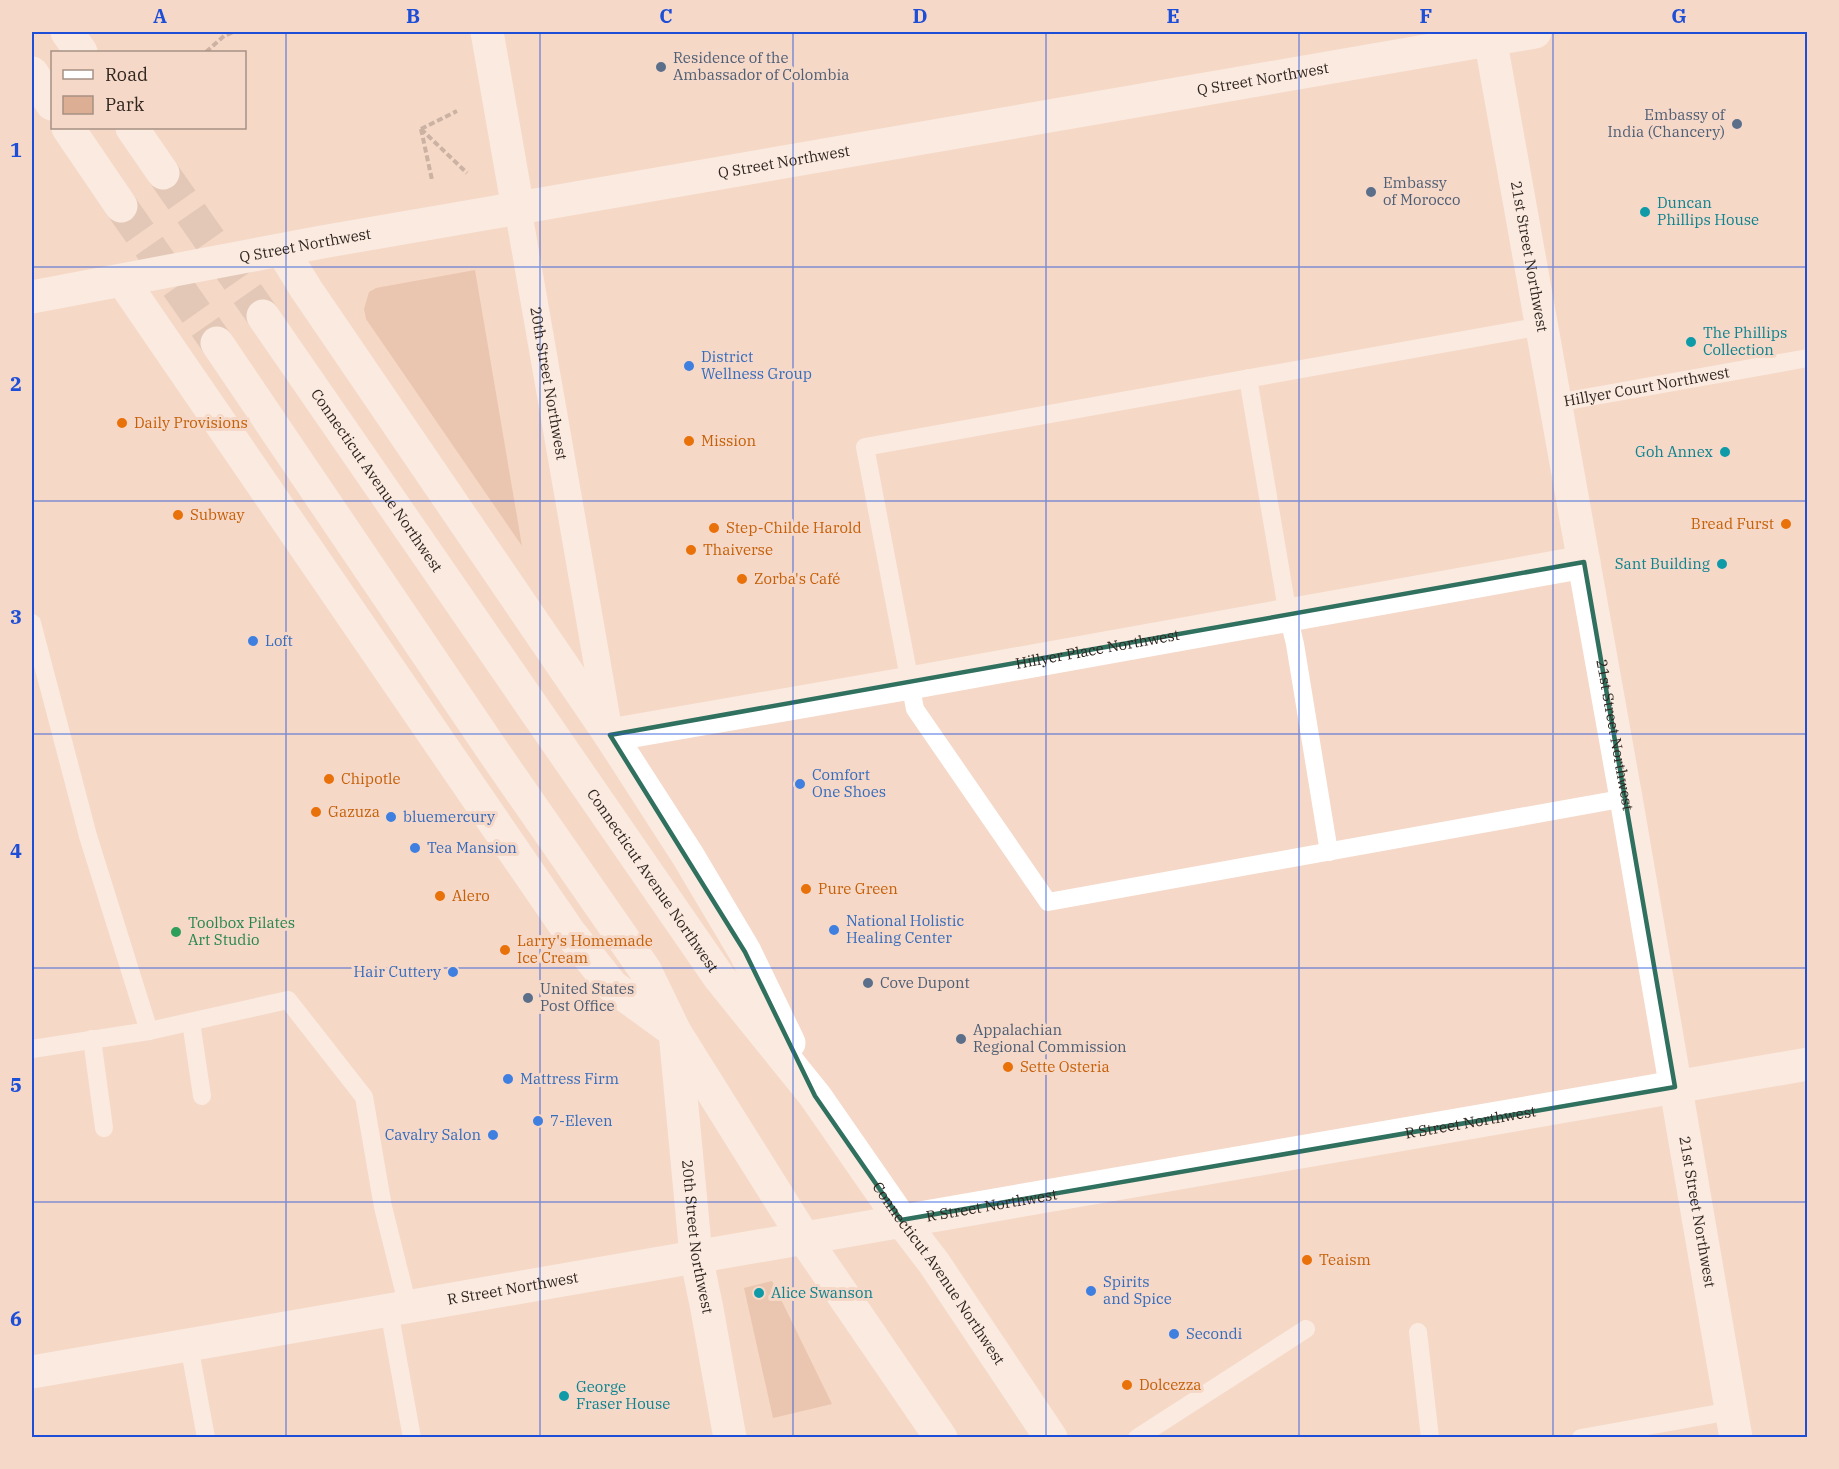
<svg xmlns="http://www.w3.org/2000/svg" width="1839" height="1469" font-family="'IBM Plex Serif',serif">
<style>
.green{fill:#dcae93}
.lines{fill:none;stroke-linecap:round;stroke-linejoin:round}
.primary-tunnel{stroke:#ceb4a5;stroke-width:33;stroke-dasharray:33 16;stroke-linecap:butt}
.path{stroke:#978377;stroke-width:4;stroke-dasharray:6 3;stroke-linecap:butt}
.service{stroke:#fff;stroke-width:18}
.pedestrian{stroke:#fff;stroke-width:27}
.minor{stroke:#fff;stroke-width:33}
.tertiary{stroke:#fff;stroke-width:33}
.secondary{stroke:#fff;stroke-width:33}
.primary{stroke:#fff;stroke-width:33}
.marked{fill:none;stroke:#30705f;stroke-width:4.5;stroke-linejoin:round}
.grid{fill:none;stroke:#1d4ed8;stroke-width:1.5;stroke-opacity:0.55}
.service-dot{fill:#5c6f8a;stroke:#f5d8c7;stroke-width:2}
.culture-dot{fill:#0f9aa8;stroke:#f5d8c7;stroke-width:2}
.shop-dot{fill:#3f7fe0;stroke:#f5d8c7;stroke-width:2}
.food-dot{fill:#e8710a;stroke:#f5d8c7;stroke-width:2}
.leisure-dot{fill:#2e9e5b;stroke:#f5d8c7;stroke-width:2}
.labels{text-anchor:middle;stroke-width:6;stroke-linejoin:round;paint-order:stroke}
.service-label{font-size:15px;fill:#4e5e75;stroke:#f5d8c7;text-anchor:start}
.street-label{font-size:15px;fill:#30251f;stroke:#f5d8c7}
.culture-label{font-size:15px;fill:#0d838f;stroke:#f5d8c7;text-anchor:start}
.shop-label{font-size:15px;fill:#366cbe;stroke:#f5d8c7;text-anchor:start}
.food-label{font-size:15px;fill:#c56008;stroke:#f5d8c7;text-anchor:start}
.leisure-label{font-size:15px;fill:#27864d;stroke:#f5d8c7;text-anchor:start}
.neatline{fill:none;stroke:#1d4ed8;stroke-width:2}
.grid-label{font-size:20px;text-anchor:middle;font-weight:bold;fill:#1d4ed8}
</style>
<rect width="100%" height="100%" fill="#f5d8c7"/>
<g class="green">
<path d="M475,270l47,276 -156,-227 -2,-10 5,-17 7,-4z"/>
<path d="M772,1281l60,123 -59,14 -29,-130z"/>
</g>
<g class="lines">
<g class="primary-tunnel">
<path d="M163,173l100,143"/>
<path d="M121,206l96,137"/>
</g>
<g class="path">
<path d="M206,52l18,-16 9,-4"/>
<path d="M421,129l46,44"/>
<path d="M421,129l11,51"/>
<path d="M421,129l36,-18"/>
</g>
<g class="service">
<path d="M1542,326l-677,121 50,262 133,193 578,-104"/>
<path d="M1248,378l40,237 7,29 34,208"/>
<path id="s1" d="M1556,403l252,-45"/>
<path d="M32,623l56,213 61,195 139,-31 76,97 19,110 25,100"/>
<path d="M191,1022l11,74"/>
<path d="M92,1039l12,89"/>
<path d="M32,1049l117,-18"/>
<path d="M389,1310l23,128"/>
<path d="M1418,1332l12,106"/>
<path d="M189,1345l17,93"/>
<path d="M1137,1438l169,-109"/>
<path d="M1581,1438l150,-27"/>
</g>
<path class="pedestrian" id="s2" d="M518,209l91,522"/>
<g class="minor">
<path id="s3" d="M610,735l300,-52 674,-121"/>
<path id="s4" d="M675,1032l21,224 11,53 23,129"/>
</g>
<g class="tertiary">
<path d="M487,32l31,177"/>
<path id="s5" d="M1489,32l137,766 110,640"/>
</g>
<g class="secondary">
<path id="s6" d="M32,297l290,-55 1213,-210"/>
<path id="s7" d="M32,1372l1776,-308"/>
</g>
<g class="primary">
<path d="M67,32l14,20"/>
<path d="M32,73l20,31"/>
<path d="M68,128l53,78"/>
<path d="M132,128l31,45"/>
<path d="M282,250l24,39 304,446 78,121 57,96 44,91"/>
<path d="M123,281l447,652 42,53 59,43"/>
<path id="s8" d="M263,316l456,661 96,119 86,124 33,43 117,175"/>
<path d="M217,343l276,408 152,219 30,62 129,206 137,200"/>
</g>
</g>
<path d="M0 0H1839V1469H0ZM1584,562l91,525 -774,133 -86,-124 -70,-144 -135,-217z" fill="#f5d8c7" fill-opacity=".55" fill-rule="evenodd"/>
<path class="marked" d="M1584,562l91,525 -774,133 -86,-124 -70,-144 -135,-217z"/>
<path class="grid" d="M286,32v1406M540,32v1406M793,32v1406M1046,32v1406M1299,32v1406M1553,32v1406M32,267h1776M32,501h1776M32,734h1776M32,968h1776M32,1202h1776"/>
<g class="service-dot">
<circle cx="661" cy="67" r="6"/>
<circle cx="1737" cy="124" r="6"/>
<circle cx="1371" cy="192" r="6"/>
<circle cx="868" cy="983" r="6"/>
<circle cx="528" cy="998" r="6"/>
<circle cx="961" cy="1039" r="6"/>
</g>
<g class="culture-dot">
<circle cx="1645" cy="212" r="6"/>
<circle cx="1691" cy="342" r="6"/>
<circle cx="1725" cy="452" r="6"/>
<circle cx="1722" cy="564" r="6"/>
<circle cx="759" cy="1293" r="6"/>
<circle cx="564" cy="1396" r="6"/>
</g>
<g class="shop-dot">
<circle cx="689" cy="366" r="6"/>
<circle cx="253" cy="641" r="6"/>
<circle cx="800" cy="784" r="6"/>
<circle cx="391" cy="817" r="6"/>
<circle cx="415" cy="848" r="6"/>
<circle cx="834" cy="930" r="6"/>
<circle cx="453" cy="972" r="6"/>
<circle cx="508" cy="1079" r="6"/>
<circle cx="538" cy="1121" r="6"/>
<circle cx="493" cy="1135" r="6"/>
<circle cx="1091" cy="1291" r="6"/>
<circle cx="1174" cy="1334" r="6"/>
</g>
<g class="food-dot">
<circle cx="122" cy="423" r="6"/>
<circle cx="689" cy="441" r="6"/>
<circle cx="178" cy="515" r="6"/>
<circle cx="1786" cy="524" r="6"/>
<circle cx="714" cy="528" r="6"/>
<circle cx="691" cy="550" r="6"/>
<circle cx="742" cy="579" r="6"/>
<circle cx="329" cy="779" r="6"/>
<circle cx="316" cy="812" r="6"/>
<circle cx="806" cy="889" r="6"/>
<circle cx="440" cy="896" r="6"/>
<circle cx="505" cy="950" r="6"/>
<circle cx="1008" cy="1067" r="6"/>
<circle cx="1307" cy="1260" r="6"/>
<circle cx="1127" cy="1385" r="6"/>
</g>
<circle class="leisure-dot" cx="176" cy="932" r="6"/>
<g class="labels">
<g class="service-label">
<text x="673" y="63">Residence of the<tspan x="673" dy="17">Ambassador of Colombia</tspan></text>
<text x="1725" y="120" text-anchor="end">Embassy of<tspan x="1725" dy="17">India (Chancery)</tspan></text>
<text x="1383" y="188">Embassy<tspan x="1383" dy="17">of Morocco</tspan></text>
<text x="880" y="988">Cove Dupont</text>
<text x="540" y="994">United States<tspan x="540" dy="17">Post Office</tspan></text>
<text x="973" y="1035">Appalachian<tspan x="973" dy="17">Regional Commission</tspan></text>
</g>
<g class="street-label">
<text dy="5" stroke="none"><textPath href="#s6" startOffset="1250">Q Street Northwest</textPath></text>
<text dy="5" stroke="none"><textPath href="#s6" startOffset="764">Q Street Northwest</textPath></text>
<text dy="5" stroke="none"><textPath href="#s6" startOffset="278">Q Street Northwest</textPath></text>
<text dy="5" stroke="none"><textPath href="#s5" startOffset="228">21st Street Northwest</textPath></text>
<text dy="5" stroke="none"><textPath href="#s2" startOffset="177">20th Street Northwest</textPath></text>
<text dy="5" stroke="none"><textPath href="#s1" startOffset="92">Hillyer Court Northwest</textPath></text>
<text dy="5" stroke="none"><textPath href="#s8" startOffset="200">Connecticut Avenue Northwest</textPath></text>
<text dy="5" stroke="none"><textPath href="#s3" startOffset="495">Hillyer Place Northwest</textPath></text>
<text dy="5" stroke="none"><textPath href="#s5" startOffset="714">21st Street Northwest</textPath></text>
<text dy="5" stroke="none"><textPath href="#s8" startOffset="686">Connecticut Avenue Northwest</textPath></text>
<text dy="5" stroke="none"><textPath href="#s7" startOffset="1460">R Street Northwest</textPath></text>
<text dy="5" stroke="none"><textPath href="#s7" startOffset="974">R Street Northwest</textPath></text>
<text dy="5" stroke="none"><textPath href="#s5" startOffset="1198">21st Street Northwest</textPath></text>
<text dy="5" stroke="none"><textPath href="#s4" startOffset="206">20th Street Northwest</textPath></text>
<text dy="5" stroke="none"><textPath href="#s8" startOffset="1172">Connecticut Avenue Northwest</textPath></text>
<text dy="5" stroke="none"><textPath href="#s7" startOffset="488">R Street Northwest</textPath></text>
</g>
<g class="culture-label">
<text x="1657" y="208">Duncan<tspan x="1657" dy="17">Phillips House</tspan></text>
<text x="1703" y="338">The Phillips<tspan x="1703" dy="17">Collection</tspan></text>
<text x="1713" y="457" text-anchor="end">Goh Annex</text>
<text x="1710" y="569" text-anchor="end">Sant Building</text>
<text x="771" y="1298">Alice Swanson</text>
<text x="576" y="1392">George<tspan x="576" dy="17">Fraser House</tspan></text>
</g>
<g class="shop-label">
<text x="701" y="362">District<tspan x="701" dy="17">Wellness Group</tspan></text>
<text x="265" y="646">Loft</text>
<text x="812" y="780">Comfort<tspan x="812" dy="17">One Shoes</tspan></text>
<text x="403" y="822">bluemercury</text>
<text x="427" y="853">Tea Mansion</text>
<text x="846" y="926">National Holistic<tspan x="846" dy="17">Healing Center</tspan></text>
<text x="441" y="977" text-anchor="end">Hair Cuttery</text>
<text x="520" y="1084">Mattress Firm</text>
<text x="550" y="1126">7-Eleven</text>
<text x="481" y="1140" text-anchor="end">Cavalry Salon</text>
<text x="1103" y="1287">Spirits<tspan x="1103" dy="17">and Spice</tspan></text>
<text x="1186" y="1339">Secondi</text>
</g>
<g class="food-label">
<text x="134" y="428">Daily Provisions</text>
<text x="701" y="446">Mission</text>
<text x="190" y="520">Subway</text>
<text x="1774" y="529" text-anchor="end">Bread Furst</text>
<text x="726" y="533">Step-Childe Harold</text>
<text x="703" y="555">Thaiverse</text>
<text x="754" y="584">Zorba's Café</text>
<text x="341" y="784">Chipotle</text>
<text x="328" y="817">Gazuza</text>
<text x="818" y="894">Pure Green</text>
<text x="452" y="901">Alero</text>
<text x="517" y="946">Larry's Homemade<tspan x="517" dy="17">Ice Cream</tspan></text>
<text x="1020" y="1072">Sette Osteria</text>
<text x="1319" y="1265">Teaism</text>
<text x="1139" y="1390">Dolcezza</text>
</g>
<g class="leisure-label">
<text x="188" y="928">Toolbox Pilates<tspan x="188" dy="17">Art Studio</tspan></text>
</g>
</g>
<rect width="1839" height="1469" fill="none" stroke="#f5d8c7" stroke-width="66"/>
<rect x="51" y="51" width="195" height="78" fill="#f5d8c7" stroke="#a69084" stroke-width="1.5"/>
<rect x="63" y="70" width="30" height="9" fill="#ffffff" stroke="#a69084" stroke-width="1.5"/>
<text x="105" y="81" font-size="18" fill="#30251f">Road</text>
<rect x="63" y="96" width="30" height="18" fill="#dcae93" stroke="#a69084" stroke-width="1.5"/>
<text x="105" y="111" font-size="18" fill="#30251f">Park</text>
<rect x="33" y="33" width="1773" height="1403" class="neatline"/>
<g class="grid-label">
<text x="160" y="23">A</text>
<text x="413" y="23">B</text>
<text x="666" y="23">C</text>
<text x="920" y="23">D</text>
<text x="1173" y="23">E</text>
<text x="1426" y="23">F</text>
<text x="1679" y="23">G</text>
<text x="16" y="157">1</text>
<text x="16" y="391">2</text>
<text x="16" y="624">3</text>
<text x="16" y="858">4</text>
<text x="16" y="1092">5</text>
<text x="16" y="1326">6</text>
</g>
</svg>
